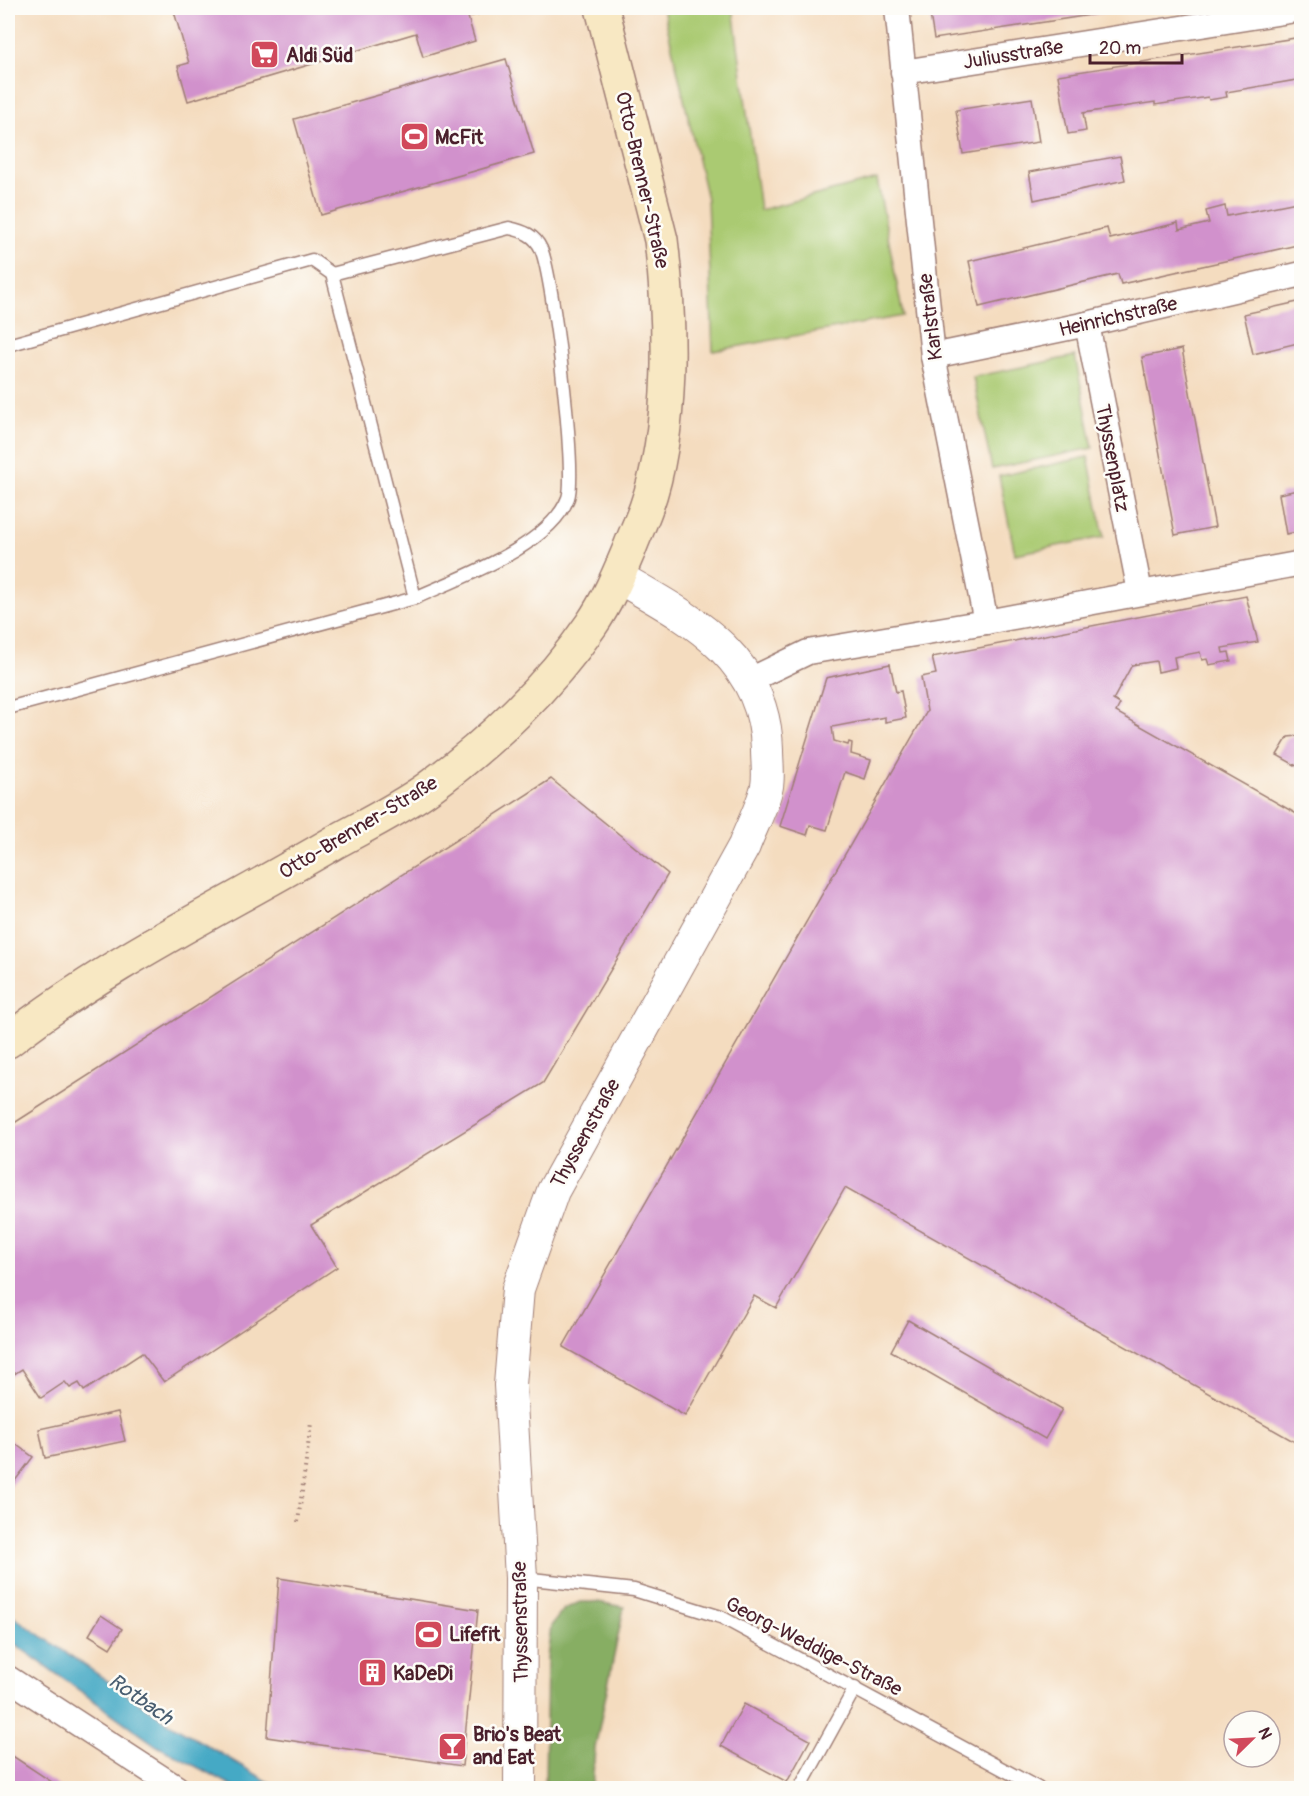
<svg xmlns="http://www.w3.org/2000/svg" width="1309" height="1796" font-family="Pangolin,sans-serif">
<style>
.green{fill:#aaca72;stroke:#7a744e;stroke-width:1.5}
.forest{fill:#87ae64;stroke:#686648;stroke-width:1.5}
.water{fill:#45a9c5;stroke:#486478;stroke-width:1.5}
.building{fill:#d191cc}
.lines{fill:none;stroke-linecap:round;stroke-linejoin:round}
.service-casing{stroke:#9f7e75;stroke-width:15}
.minor-casing{stroke:#9f7e75;stroke-width:27}
.tertiary-casing{stroke:#9f7e75;stroke-width:34}
.secondary-casing{stroke:#9f7e75;stroke-width:36}
.path{stroke:#9f7e75;stroke-width:4;stroke-dasharray:1.5 4.5;stroke-linecap:butt}
.service{stroke:#fff;stroke-width:12}
.minor{stroke:#fff;stroke-width:24}
.tertiary{stroke:#fff;stroke-width:32}
.secondary{stroke:#f8e8c3;stroke-width:33}
.labels{text-anchor:middle;stroke-width:5;stroke-linejoin:round;paint-order:stroke}
.street-label{font-size:20px;fill:#4a1f2b;stroke:#fdfcf7}
.poi-label{font-size:20px;font-weight:bold;fill:#4a1f2b;stroke:#fdfcf7;text-anchor:start}
.water-label{font-size:21px;font-style:italic;fill:#485d70;stroke:#fdfcf7}
</style>
<rect width="100%" height="100%" fill="#fdfcf7"/>
<filter id="ink" filterUnits="userSpaceOnUse"><feTurbulence type="fractalNoise" baseFrequency=".0167" numOctaves="2"/><feDisplacementMap in="SourceGraphic" scale="12" xChannelSelector="R" yChannelSelector="G"/><feConvolveMatrix kernelMatrix="1 2 1 2 8 2 1 2 1" color-interpolation-filters="sRGB"/></filter>
<filter id="wash" filterUnits="userSpaceOnUse"><feTurbulence type="fractalNoise" baseFrequency=".008" numOctaves="4" result="noise"/><feDisplacementMap in="SourceGraphic" scale="24" xChannelSelector="R" yChannelSelector="G"/><feGaussianBlur stdDeviation="1.35" result="paint"/><feColorMatrix in="noise" values="0 0 0 0 0 0 0 0 0 0 0 0 0 0 0 0 0 1.4 0 .05"/><feComposite in="paint" operator="in"/></filter>
<g filter="url(#wash)">
<rect width="100%" height="100%" fill="#f4dcbf"/>
<g class="green">
<path d="M663,8h70l27,202 117,-31 26,137 -190,35 -6,-152z"/>
<path d="M1075,356l18,92 -101,21 -19,-92z"/>
<path d="M1088,457l16,80 -89,17 -16,-78z"/>
</g>
<path class="forest" d="M580,1602h18l26,5 -29,141 -3,40h-47l2,-130 4,-32 13,-17z"/>
<path class="water" d="M8,1613l166,113 105,62h-42l-80,-42 -149,-107z"/>
<g id="blocks">
<g class="building">
<path d="M173,8h318l1,3 -24,6 7,24 -52,16 -7,-24 -228,68 -10,-35 11,-3z"/>
<path d="M929,8h200v1l-195,30z"/>
<path d="M1302,37v42l-76,13 1,5 -18,3 -1,-3 -53,8v-3l-72,11 3,18 -18,3 -10,-59z"/>
<path d="M506,59l28,95 -213,61 -27,-96z"/>
<path d="M1032,98l7,44 -76,12 -7,-44z"/>
<path d="M1120,156l5,24 -91,20 -5,-28z"/>
<path d="M1302,201v43l-181,40 -3,-10 -139,33 -10,-46 138,-33 3,11 68,-16 1,7 30,-7 -3,-12 19,-5 2,10z"/>
<path d="M1302,301v41l-49,12 -9,-40z"/>
<path d="M1182,349l33,178 -40,8 -33,-178z"/>
<path d="M1302,489v42l-16,3 -7,-40z"/>
<path d="M1246,596l12,46 -36,6 1,5 6,-1 2,9 -22,4 -2,-6 -5,1 -2,-8 -26,5 2,11 -18,4 -2,-11 -24,4 -19,35 7,4 -4,8 186,105v629l-457,-258 -69,120 -22,-12 -69,120 -122,-69 364,-636 -6,-34 15,-3 -4,-17z"/>
<path d="M890,664l6,28 5,-1 5,27 -21,4v-5l-53,10 2,14 14,4 1,-3 3,1 -1,11 20,6 -6,19 -20,-7 -18,58 -17,-5 -3,10 -27,-9 46,-148z"/>
<path d="M1298,736l1,14 3,2v17l-25,-14 11,-18z"/>
<path d="M551,779l117,95 -125,209 -232,142 26,42 -173,115 -22,-29 -58,38 -5,-8 -9,5 -5,-6 -24,16 -19,-29 -14,9v-251z"/>
<path d="M908,1320l154,89 -17,30 -154,-88z"/>
<path d="M118,1412l7,29 -80,17 -6,-29z"/>
<path d="M10,1440l23,17 -25,33v-46z"/>
<path d="M279,1578l199,32 -16,156 -195,-29z"/>
<path d="M101,1615l21,14 -12,19 -21,-13z"/>
<path d="M744,1704l66,36 -23,42 -66,-36z"/>
<path d="M8,1753l53,35h-53z"/>
</g>
</g>
</g>
<g filter="url(#ink)">
<use href="#blocks" fill-opacity="0" stroke="#9f7e75" stroke-width="1.5"/>
<g class="lines">
<defs>
<g id="service">
<path d="M332,274l177,-46c14,3 26,7 32,21 12,26 36,225 27,249 -18,48 -109,80 -153,100"/>
<path d="M8,345l304,-85 20,14 83,324 -407,110"/>
<path d="M522,1578l112,12 87,27 317,171"/>
<path d="M800,1788l55,-100"/>
</g>
<g id="minor">
<path d="M897,8l36,348 53,266"/>
<path d="M903,72l399,-63"/>
<path d="M1087,324l53,268"/>
<path d="M933,356l154,-32 215,-50"/>
<path d="M750,680l58,-28 178,-30 316,-59"/>
<path d="M8,1678l169,110"/>
</g>
<path id="tertiary" d="M520,1788l1,-210 -11,-193 8,-96 35,-98 191,-345c7,-19 19,-40 23,-60 2,-11 0,-25 0,-36 -2,-94 -78,-132 -149,-173"/>
<path id="secondary" d="M8,1041c100,-79 217,-134 327,-199 31,-17 64,-33 93,-54 60,-44 121,-101 163,-163 16,-23 27,-49 38,-75 5,-14 12,-28 17,-42 28,-78 25,-187 15,-268l-59,-232"/>
</defs>
<use href="#service" class="service-casing"/>
<use href="#minor" class="minor-casing"/>
<use href="#tertiary" class="tertiary-casing"/>
<use href="#secondary" class="secondary-casing"/>
<path class="path" d="M298,1522l13,-99"/>
<use href="#service" class="service"/>
<use href="#minor" class="minor"/>
<use href="#tertiary" class="tertiary"/>
<use href="#secondary" class="secondary"/>
</g>
</g>
<defs>
<symbol id="supermarket-square" viewBox="-11 -11 22 22"><rect x="-9" y="-9" width="18" height="18" rx="4" fill="#d1495b" stroke="#fdfcf7"/><path d="M-6-5.5h2.5l.6 2H6L4.5 2H-2.5L-4.4-4H-6ZM-1.5 3.2a1.3 1.3 0 1 0 .1 0ZM3 3.2a1.3 1.3 0 1 0 .1 0Z" fill="#fff"/></symbol>
<symbol id="stadium-square" viewBox="-11 -11 22 22"><rect x="-9" y="-9" width="18" height="18" rx="4" fill="#d1495b" stroke="#fdfcf7"/><path d="M0-5a6.5 5 0 1 0 0 10a6.5 5 0 1 0 0-10ZM-3.5-1.8h7v3.6h-7Z" fill="#fff"/></symbol>
<symbol id="building-square" viewBox="-11 -11 22 22"><rect x="-9" y="-9" width="18" height="18" rx="4" fill="#d1495b" stroke="#fdfcf7"/><path d="M-4-6H4V6H1V3H-1V6H-4ZM-2.5-4.3h1.7v1.8h-1.7ZM.8-4.3h1.7v1.8H.8ZM-2.5-1h1.7V.8h-1.7ZM.8-1h1.7V.8H.8Z" fill="#fff"/></symbol>
<symbol id="bar-square" viewBox="-11 -11 22 22"><rect x="-9" y="-9" width="18" height="18" rx="4" fill="#d1495b" stroke="#fdfcf7"/><path d="M-6-5H6L.8 .8V4.5H3.5V6h-7V4.5H-.8V.8Z" fill="#fff"/></symbol>
</defs>
<g fill-rule="evenodd">
<use href="#supermarket-square" x="248" y="38" width="33" height="33"/>
<use href="#stadium-square" x="398" y="120" width="33" height="33"/>
<use href="#stadium-square" x="412" y="1618" width="33" height="33"/>
<use href="#building-square" x="356" y="1656" width="33" height="33"/>
<use href="#bar-square" x="436" y="1730" width="33" height="33"/>
</g>
<g class="labels">
<g class="street-label">
<text transform="translate(1013 54) rotate(-9)" y="7">Juliusstraße</text>
<text transform="translate(643 180) rotate(77)" y="7">Otto-Brenner-Straße</text>
<text transform="translate(1118 316) rotate(-13)" y="7">Heinrichstraße</text>
<text transform="translate(930 317) rotate(-97)" y="7">Karlstraße</text>
<text transform="translate(1113 458) rotate(79)" y="7">Thyssenplatz</text>
<text transform="translate(358 827) rotate(-31)" y="7">Otto-Brenner-Straße</text>
<text transform="translate(585 1133) rotate(-61)" y="7">Thyssenstraße</text>
<text transform="translate(520 1622) rotate(-91)" y="7">Thyssenstraße</text>
<text transform="translate(814 1646) rotate(27)" y="7">Georg-Weddige-Straße</text>
</g>
<g class="poi-label">
<text x="286" y="62">Aldi Süd</text>
<text x="435" y="144">McFit</text>
<text x="449" y="1641">Lifefit</text>
<text x="393" y="1680">KaDeDi</text>
<text x="473" y="1741">Brio's Beat<tspan x="473" dy="23">and Eat</tspan></text>
</g>
<g class="water-label">
<text transform="translate(141 1699) rotate(35)" y="7">Rotbach</text>
</g>
</g>
<rect width="1309" height="1796" fill="none" stroke="#fdfcf7" stroke-width="30"/>
<g transform="translate(1252 1739) rotate(66)"><circle r="28" fill="#fdfcf7" stroke="#b5a4a5" stroke-width="1.5"/>
<path d="M0-4.5L10 22L0 15L-10 22Z" fill="#d1495b"/>
<text y="-9" font-size="16" font-weight="bold" text-anchor="middle" fill="#4a1f2b">N</text>
</g>
<path d="M1090 54v9h92v-9" fill="none" stroke="#4a1f2b" stroke-width="3"/>
<text x="1099" y="54" font-size="18" fill="#4a1f2b" stroke="#fdfcf7" stroke-width="4.5" paint-order="stroke">20 m</text>
</svg>
